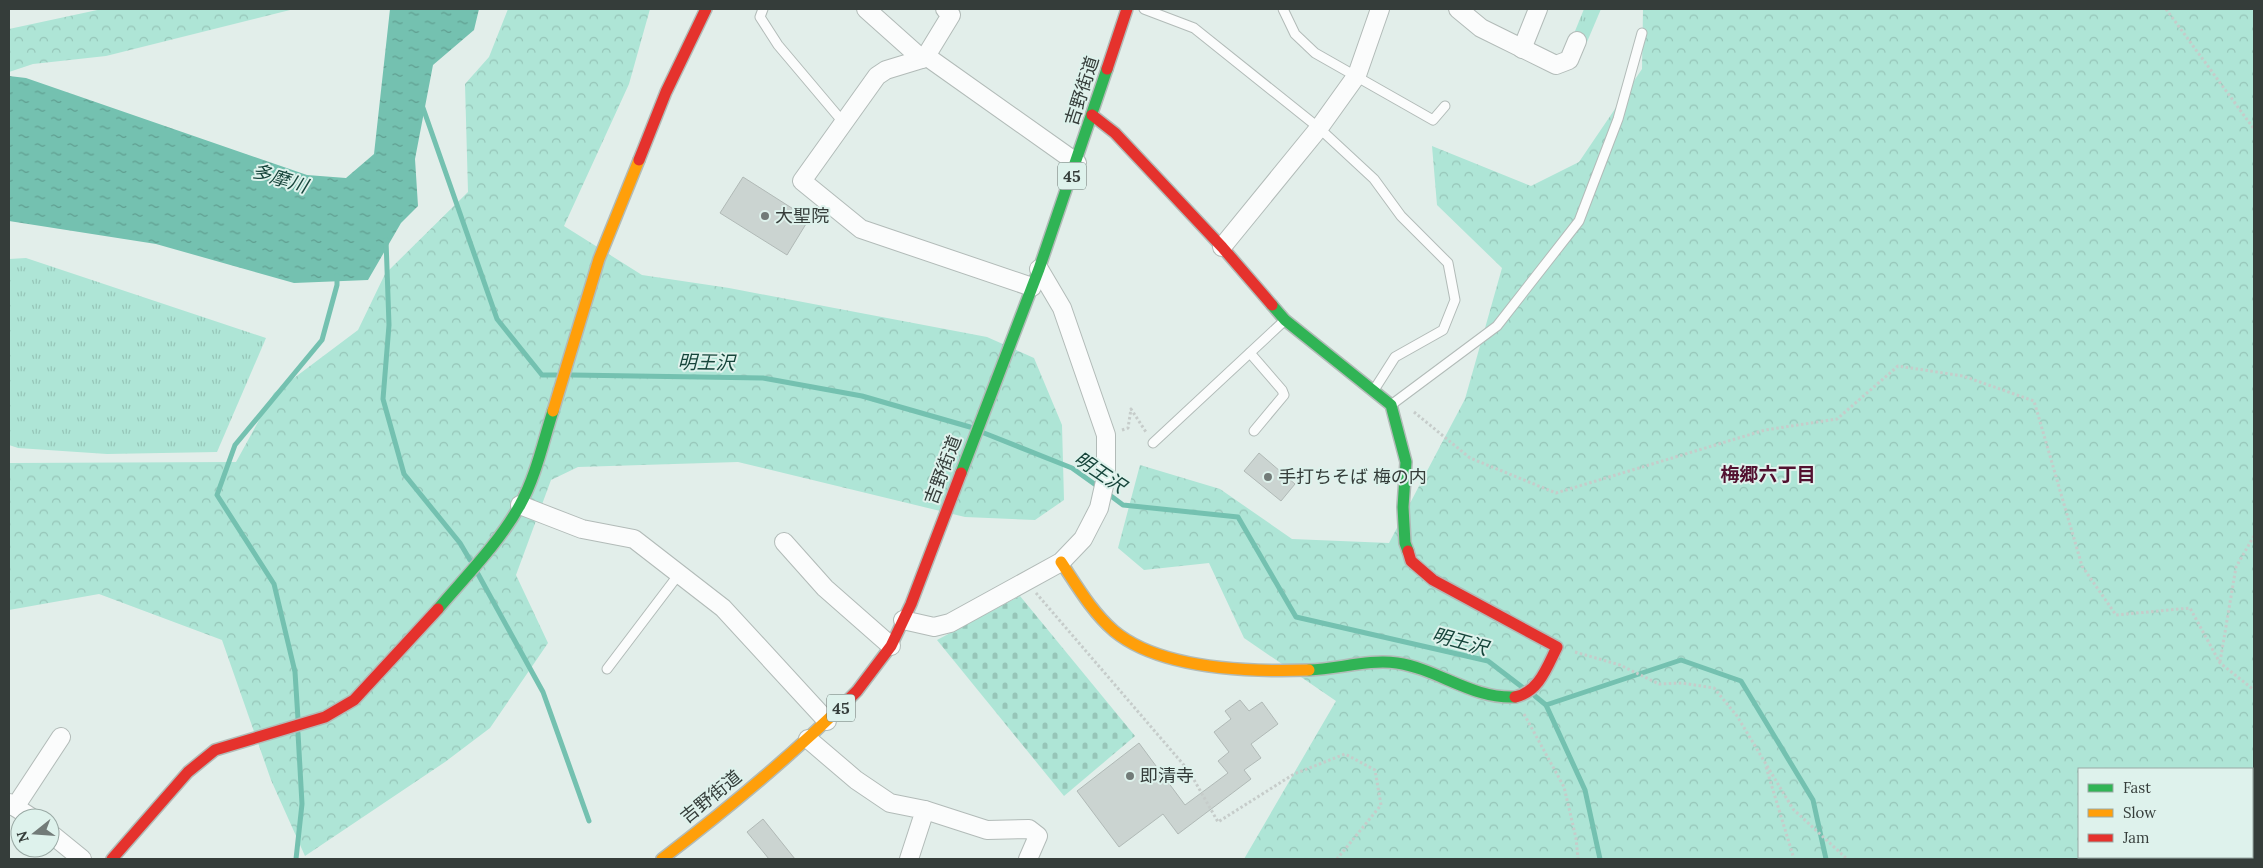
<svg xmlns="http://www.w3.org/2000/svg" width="2263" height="868" font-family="Lora,'Noto Sans JP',serif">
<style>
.forest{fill:url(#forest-crowns);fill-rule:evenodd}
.cemetery{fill:url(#cemetery-stones)}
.park{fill:url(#park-tufts)}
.water{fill:url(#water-ripples)}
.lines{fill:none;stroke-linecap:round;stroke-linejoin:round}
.stream{stroke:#74c1b0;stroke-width:5}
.building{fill:#cbd4d1;stroke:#b0b9b6}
.lane-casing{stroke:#b2bbb8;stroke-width:11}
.street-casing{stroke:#b2bbb8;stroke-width:20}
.fast-casing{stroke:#b2bbb8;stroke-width:14}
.slow-casing{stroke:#b2bbb8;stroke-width:14}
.jam-casing{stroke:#b2bbb8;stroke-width:14}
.path{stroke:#c6ccca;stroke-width:3;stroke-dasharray:2.5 2.5;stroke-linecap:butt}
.lane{stroke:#fbfcfc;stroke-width:9}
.street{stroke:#fbfcfc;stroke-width:18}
.fast{stroke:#30b455;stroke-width:11}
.slow{stroke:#ff9f0a;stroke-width:11}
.jam{stroke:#e5322d;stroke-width:11}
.poi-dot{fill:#727b78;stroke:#def2ec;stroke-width:2}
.labels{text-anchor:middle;stroke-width:4;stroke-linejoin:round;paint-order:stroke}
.shield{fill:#def2ec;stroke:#68736f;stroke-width:1}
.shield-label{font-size:16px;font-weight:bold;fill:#353d3a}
.street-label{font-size:18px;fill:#353d3a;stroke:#def2ec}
.poi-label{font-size:18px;fill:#353d3a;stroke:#def2ec;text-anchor:start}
.water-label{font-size:19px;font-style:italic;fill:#17453b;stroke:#def2ec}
.neighbourhood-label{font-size:19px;font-weight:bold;fill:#521130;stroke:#def2ec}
</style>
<defs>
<pattern id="forest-crowns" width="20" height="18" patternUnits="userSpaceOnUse" patternTransform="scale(1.25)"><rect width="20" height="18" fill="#aee5d6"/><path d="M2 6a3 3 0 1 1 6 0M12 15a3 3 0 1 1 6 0" fill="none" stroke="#96c5b8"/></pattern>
<pattern id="cemetery-stones" width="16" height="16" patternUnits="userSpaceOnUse" patternTransform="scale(1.25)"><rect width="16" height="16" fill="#aee5d6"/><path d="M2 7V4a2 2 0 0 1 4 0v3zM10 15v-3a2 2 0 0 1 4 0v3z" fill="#96c5b8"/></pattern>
<pattern id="park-tufts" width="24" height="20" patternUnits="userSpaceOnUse" patternTransform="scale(1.25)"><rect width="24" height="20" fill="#aee5d6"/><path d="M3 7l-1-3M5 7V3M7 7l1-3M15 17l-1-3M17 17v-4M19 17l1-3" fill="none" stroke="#96c5b8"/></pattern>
<pattern id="water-ripples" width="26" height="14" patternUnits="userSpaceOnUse" patternTransform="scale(1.25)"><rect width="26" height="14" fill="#74c1b0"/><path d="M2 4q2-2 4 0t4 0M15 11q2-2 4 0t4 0" fill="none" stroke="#609e90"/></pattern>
</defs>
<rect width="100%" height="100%" fill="#e2eeea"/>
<g class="forest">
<path d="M102,9h192l-188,47 -73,8 -24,8v-43z"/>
<path d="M508,9h142l-21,75 -65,142 78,49 87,13 258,49 47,21 28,67 2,75 -29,20 -70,-3 -227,-55 -160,5 -27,13 -35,95 32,68 -58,85 -45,34 -140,94 -34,-76 -49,-140 -123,-46 -90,16v-147l227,-1 38,-69 84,-63 27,-56 83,-82 -3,-108 24,-27z"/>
<path d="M1643,9h611v850h-1010l92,-158 -92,-63 -35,-75 -65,7 -26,-22 22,-83 80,24 72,50 97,4 76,-144 37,-131 -65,-63 -5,-59 99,40 48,-24 63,-93zM2079,769h173v88h-173z"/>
</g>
<path class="cemetery" d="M1020,596l115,140 -71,60 -127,-156z"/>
<g class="park">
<path d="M1584,9h17l-14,33 -14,-6z"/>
<path d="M26,258l240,80 -49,114 -110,2 -89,-6 -9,-3v-186z"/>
</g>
<path class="water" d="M390,9h89l-5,21 -41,35 -18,94 3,47 -17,17 -33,57 -74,3 -138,-39 -147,-23v-145l17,2 281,97 39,3 28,-24z"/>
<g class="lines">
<g class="stream">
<path d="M422,105l75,214 45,56h14"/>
<path d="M386,240l3,85 -6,74 21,75 56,69 10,17"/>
<path d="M572,375l191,3 99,18 108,31"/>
<path d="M984,433l88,35 28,20"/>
<path d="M1107,493l16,12 115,12 58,100 192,44 34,26"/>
<path d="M478,574l65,118 46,129"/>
<path d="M1535,696l11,9 135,-45 60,21 72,119 13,59"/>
<path d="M1546,705l39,85 15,69"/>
<path d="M298,719l-3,-47 -21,-88 -57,-89 18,-50 87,-105 15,-55v-9"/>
<path d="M296,859l6,-55 -4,-71"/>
</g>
</g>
<g class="building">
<path d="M743,177l66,42 -22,36 -67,-42z"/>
<path d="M1259,453l36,31 -14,17 -37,-30z"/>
<path d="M1240,700l9,11 13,-9 16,22 -27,20 10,14 -17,12 7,9 -73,55 -15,-20 -44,33 -42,-56 62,-48 46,62 43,-32 -10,-12 11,-9 -15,-20 17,-13 -6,-8z"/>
<path d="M763,819l32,40h-26l-22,-27z"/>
</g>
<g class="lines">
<defs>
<g id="lane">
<path d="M763,9l-3,8 18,28 65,77"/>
<path d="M1144,9l50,19 125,100 55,51 27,37 47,47 7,37 -12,30 -48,27 -21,33"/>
<path d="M1283,9l12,25 20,19 118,67 12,-14"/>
<path d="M1250,353l32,37 2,5 -30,36"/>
<path d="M1391,405l106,-79 82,-105 39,-102 24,-86"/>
<path d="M1153,443l130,-121"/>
<path d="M607,669l72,-95"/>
</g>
<g id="street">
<path d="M866,9l56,50"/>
<path d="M945,9l6,6 -25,41 -4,3 -36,11 -9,6 -75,105 59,48 171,58"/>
<path d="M1458,9l23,19 75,37 13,-5 8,-19"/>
<path d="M1522,49l16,-40"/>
<path d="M926,56l151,107"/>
<path d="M1222,247l97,-119 38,-53 23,-66"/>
<path d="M520,505l62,24 52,10 89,69 104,113"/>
<path d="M784,542l41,46 66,58"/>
<path d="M903,620l31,7 16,-4 111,-61 22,-23 16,-31 7,-31v-42l-44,-127 -23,-39"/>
<path d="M808,739l48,41 34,23 35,7 -16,49"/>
<path d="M9,803l23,15"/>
<path d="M15,807l46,-70"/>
<path d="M925,810l62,20 42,-1 9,7 -10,23"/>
<path d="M50,833l32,26"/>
</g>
<g id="fast">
<path d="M1272,305l13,15 106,85 15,57 -3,45 2,36 3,8"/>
<path d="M961,473l78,-204 68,-200"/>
<path d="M438,609c28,-33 61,-66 82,-104 16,-29 23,-63 33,-94"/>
<path d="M1309,670c29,-1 60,-11 88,-7 41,6 75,36 118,34"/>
</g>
<g id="slow">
<path d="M553,411l46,-152 40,-99"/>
<path d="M1061,562c16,24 31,50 53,69 47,39 137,41 195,39"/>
<path d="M662,859c63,-48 123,-98 180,-153"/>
</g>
<g id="jam">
<path d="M1107,69l20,-60"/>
<path d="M1092,115l23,18 107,114 50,58"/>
<path d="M639,160l27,-68 40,-83"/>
<path d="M1408,551l3,10 22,19 124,67c-10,20 -18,45 -42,50"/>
<path d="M842,706l15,-15 34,-45 20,-42 50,-131"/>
<path d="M112,859l76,-87 27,-22 110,-33 29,-17 84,-91"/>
</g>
</defs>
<use href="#lane" class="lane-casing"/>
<use href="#street" class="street-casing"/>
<use href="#fast" class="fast-casing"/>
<use href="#slow" class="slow-casing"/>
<use href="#jam" class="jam-casing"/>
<g class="path">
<path d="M2166,9l88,120"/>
<path d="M1414,412l56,46 86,35 209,-63 72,-11 61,-53 65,10 71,25 48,165 34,49 74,-7 30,55 34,27"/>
<path d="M1122,430l6,-2 3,-19 15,23"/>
<path d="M1036,593l153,178 29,51 76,-48 51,-20 30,16 6,35 -44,54"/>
<path d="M1575,652l45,13 39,19 23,-1 32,5 23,28 56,93 54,50"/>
<path d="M2220,662l16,-95 18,-31"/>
<path d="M1524,714l40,73 12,51 2,21"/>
<path d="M1766,767l28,92"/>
</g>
<use href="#lane" class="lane"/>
<use href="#street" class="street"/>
<use href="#fast" class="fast"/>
<use href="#slow" class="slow"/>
<use href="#jam" class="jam"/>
</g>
<g class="poi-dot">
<circle cx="765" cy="216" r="5"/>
<circle cx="1268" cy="477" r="5"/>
<circle cx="1130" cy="776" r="5"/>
</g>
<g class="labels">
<g class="shield">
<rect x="1058" y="162.5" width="28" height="27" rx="4"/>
<rect x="827" y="694.5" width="28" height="27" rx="4"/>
</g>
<g class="shield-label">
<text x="1072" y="182">45</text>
<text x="841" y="714">45</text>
</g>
<g class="street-label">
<text transform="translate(1082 91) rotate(-72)" y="6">吉野街道</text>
<text transform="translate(943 470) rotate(-69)" y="6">吉野街道</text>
<text transform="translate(711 797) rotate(-39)" y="6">吉野街道</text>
</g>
<g class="poi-label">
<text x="775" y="222">大聖院</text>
<text x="1278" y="483">手打ちそば 梅の内</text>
<text x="1140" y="782">即清寺</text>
</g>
<g class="water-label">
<text transform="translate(280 178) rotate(17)" y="7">多摩川</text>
<text transform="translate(706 362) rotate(1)" y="7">明王沢</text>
<text transform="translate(1100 472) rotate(34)" y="7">明王沢</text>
<text transform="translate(1460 641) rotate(15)" y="7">明王沢</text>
</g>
<g class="neighbourhood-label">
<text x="1768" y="481">梅郷六丁目</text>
</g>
</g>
<rect width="2263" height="868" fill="none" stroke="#353d3a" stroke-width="20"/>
<rect x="2078" y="768" width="175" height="90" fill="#def2ec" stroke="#9aaaa5"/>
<rect x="2088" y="784" width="25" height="8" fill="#30b455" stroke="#9aaaa5"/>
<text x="2123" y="793" font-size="15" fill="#353d3a">Fast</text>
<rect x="2088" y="809" width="25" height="8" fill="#ff9f0a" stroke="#9aaaa5"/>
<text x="2123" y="818" font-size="15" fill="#353d3a">Slow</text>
<rect x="2088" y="834" width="25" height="8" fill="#e5322d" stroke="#9aaaa5"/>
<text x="2123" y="843" font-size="15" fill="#353d3a">Jam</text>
<g transform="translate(35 833) rotate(253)"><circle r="24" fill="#def2ec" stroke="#9aaaa5"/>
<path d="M0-4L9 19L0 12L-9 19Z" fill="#727b78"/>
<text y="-8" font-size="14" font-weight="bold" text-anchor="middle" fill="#353d3a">N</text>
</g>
</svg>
